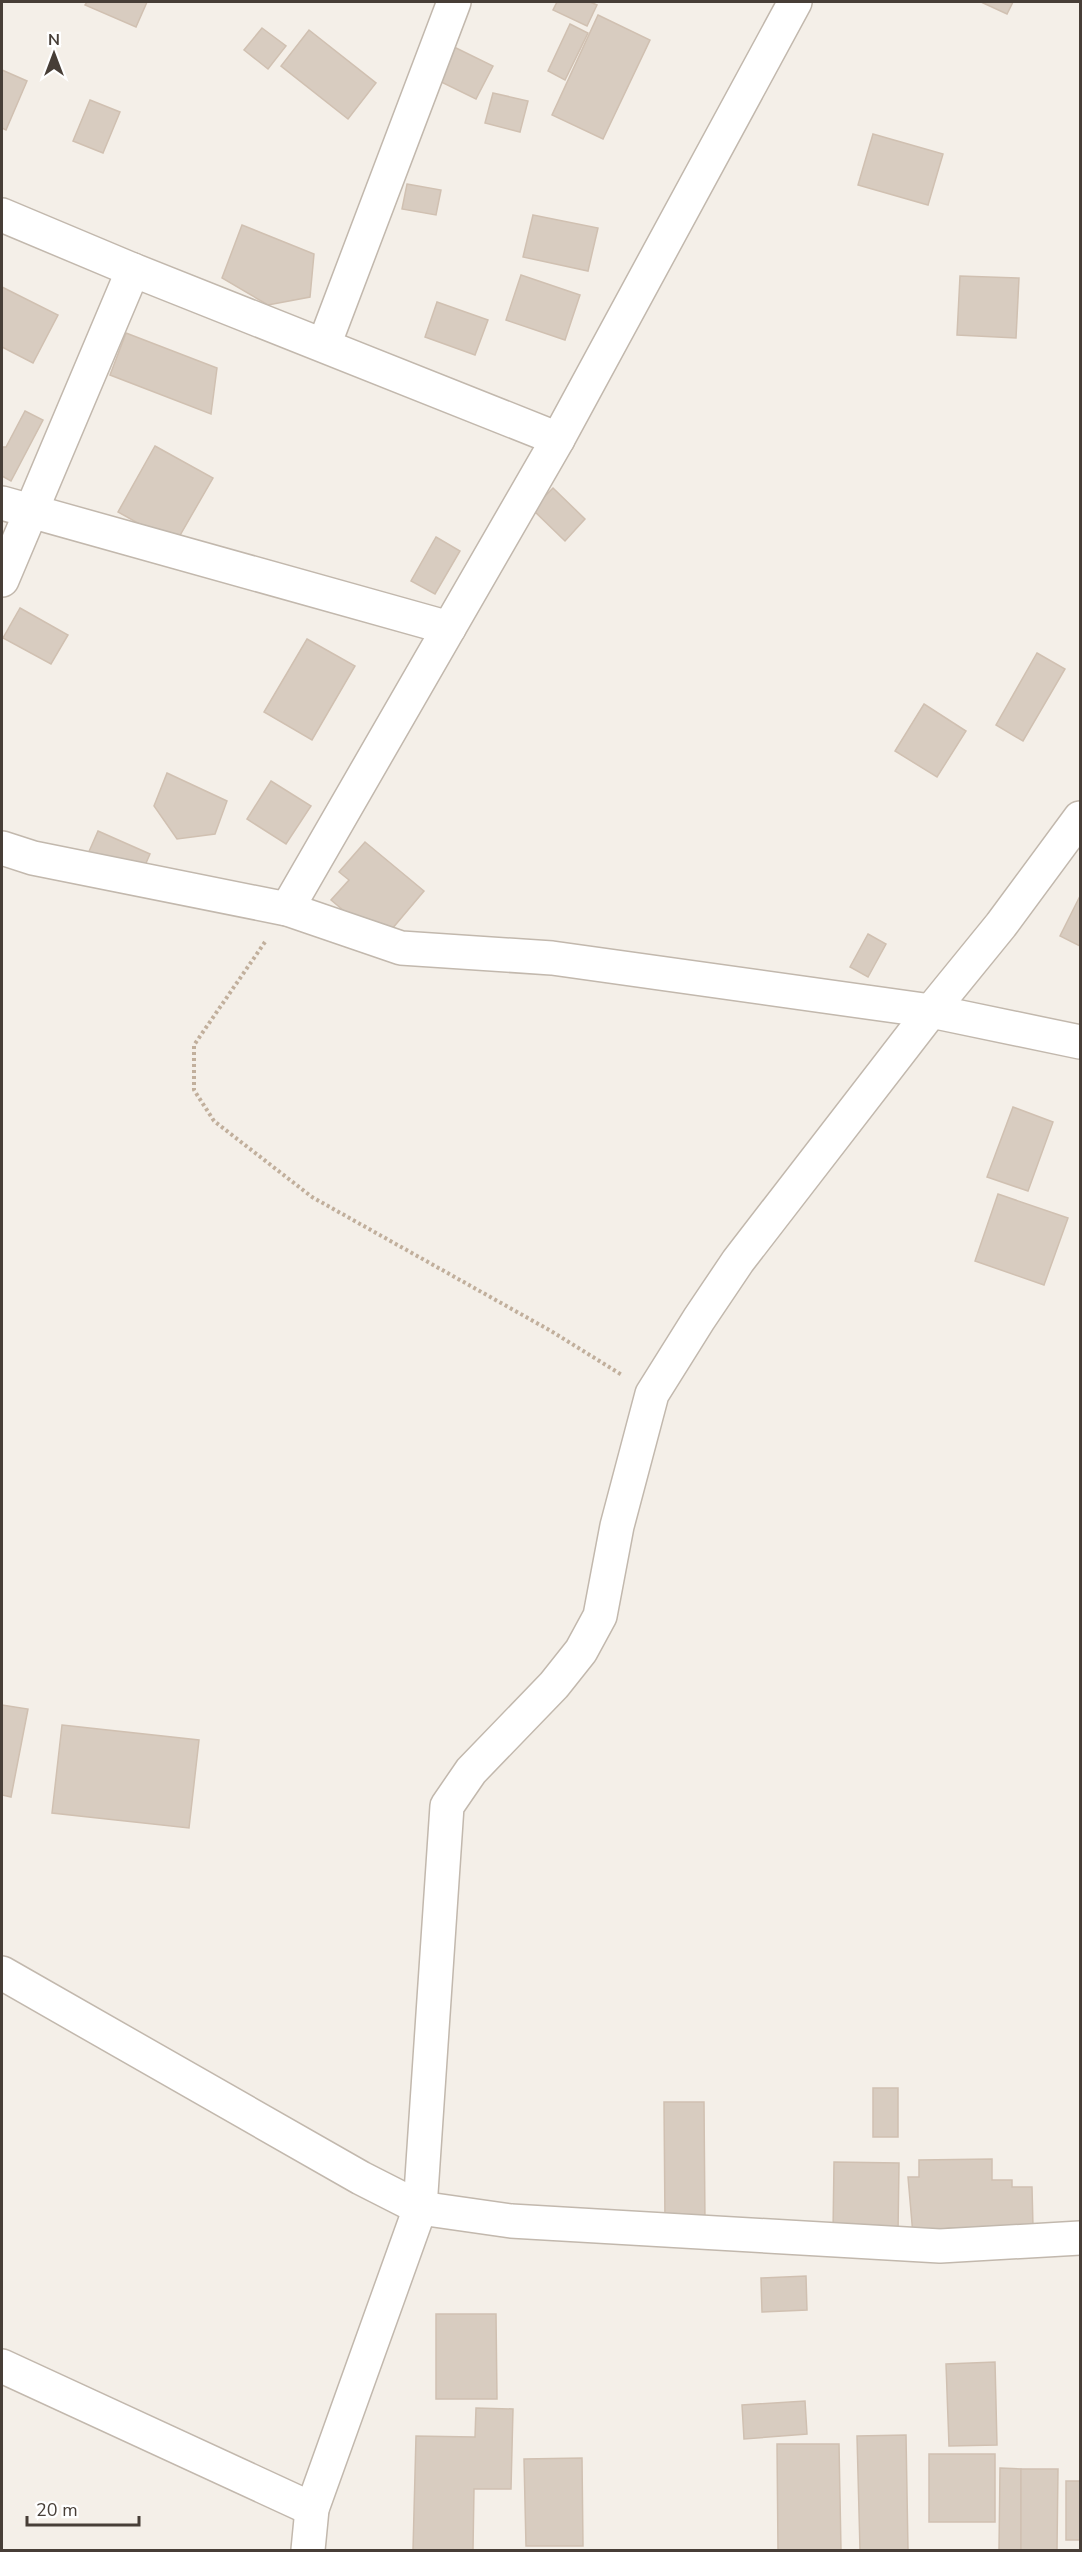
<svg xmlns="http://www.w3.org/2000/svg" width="1082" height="2552" font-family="'Nunito Sans',sans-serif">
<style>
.building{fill:#d8ccc0;stroke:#d0c0b1;stroke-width:1.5}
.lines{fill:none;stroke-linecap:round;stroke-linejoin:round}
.minor-casing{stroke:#c2b8ad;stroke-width:36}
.path{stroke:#c1af9c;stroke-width:4;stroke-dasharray:3 3;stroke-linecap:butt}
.minor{stroke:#fff;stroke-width:33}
</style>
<rect width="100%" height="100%" fill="#f4efe8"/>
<g class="building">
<path d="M87,2h60l-11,25 -51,-22z"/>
<path d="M557,2h33l7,3 -10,21 -34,-16z"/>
<path d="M981,2h32l-6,12z"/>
<path d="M598,15l52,25 -47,99 -51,-24z"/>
<path d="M570,24l18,9 -23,47 -17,-9z"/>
<path d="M262,28l24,18 -18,23 -24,-19z"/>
<path d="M309,30l67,53 -28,36 -67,-53z"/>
<path d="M452,46l41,20 -17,33 -41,-20z"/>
<path d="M2,70l25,11 -21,49 -4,-2z"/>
<path d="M493,93l35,8 -8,31 -35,-9z"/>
<path d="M90,100l30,12 -17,41 -30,-12z"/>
<path d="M873,134l70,20 -15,51 -70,-20z"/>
<path d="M407,184l34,6 -5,25 -34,-6z"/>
<path d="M533,215l65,13 -10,43 -65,-14z"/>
<path d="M242,225l72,29 -4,43 -42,8 -46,-27z"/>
<path d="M521,275l59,20 -15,45 -59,-20z"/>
<path d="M960,276l59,2 -3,60 -59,-3z"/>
<path d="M2,287l56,28 -25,48 -31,-16z"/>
<path d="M437,302l51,18 -13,35 -50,-18z"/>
<path d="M126,333l91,35 -6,46 -101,-39z"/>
<path d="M25,411l18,9 -32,61 -9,-5v-29h4z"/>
<path d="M155,446l58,32 -38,66 -57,-32z"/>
<path d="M553,488l32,31 -20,22 -33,-32z"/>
<path d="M436,537l24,14 -25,43 -24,-13z"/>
<path d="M20,608l48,27 -17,29 -48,-26z"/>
<path d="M307,639l48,27 -43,74 -48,-28z"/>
<path d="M1037,653l28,16 -42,72 -27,-16z"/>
<path d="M924,704l42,27 -29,46 -42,-26z"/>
<path d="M167,773l60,28 -12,33 -38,5 -23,-33z"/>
<path d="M271,781l40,25 -25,38 -39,-25z"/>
<path d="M98,831l52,23 -11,25 -52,-23z"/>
<path d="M365,842l59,49 -43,51 -50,-42 18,-20 -10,-8z"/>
<path d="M1080,896v50l-20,-10z"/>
<path d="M868,934l18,10 -18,33 -18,-10z"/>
<path d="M1013,1107l40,15 -25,69 -41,-14z"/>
<path d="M998,1194l70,24 -24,67 -69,-24z"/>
<path d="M2,1705l26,4 -17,88 -9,-2z"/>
<path d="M62,1725l137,15 -10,88 -137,-15z"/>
<rect x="873" y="2088" width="25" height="49"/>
<path d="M664,2102h40l1,121h-40z"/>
<path d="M992,2159v21h20v7h20l1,40 -84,1 -36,7 -5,-58h11v-17z"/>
<path d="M834,2162l65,1 -1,71 -65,-1z"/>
<path d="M806,2276l1,34 -45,2 -1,-34z"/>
<path d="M436,2314h60l1,85h-61z"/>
<path d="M995,2362l2,83 -48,1 -3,-82z"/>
<path d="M805,2401l2,33 -63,5 -2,-34z"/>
<path d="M476,2408l37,1 -2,80h-37l-1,61h-60l3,-114 59,1z"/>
<path d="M906,2435l2,115h-48l-3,-114z"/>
<path d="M777,2444h62l2,106h-63z"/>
<rect x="929" y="2454" width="66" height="68"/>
<path d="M582,2458l1,88h-57l-2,-87z"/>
<path d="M1000,2468l21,1v81h-22z"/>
<path d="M1021,2469h37l-1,81h-36z"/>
<rect x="1066" y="2481" width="14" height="59"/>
</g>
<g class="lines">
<defs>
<g id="minor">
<path d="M2,215l131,55 425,169"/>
<path d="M324,345l130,-343"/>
<path d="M2,503l447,125"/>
<path d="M2,580l131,-310"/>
<path d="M2,848l31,10 254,51 114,39 151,10 379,53 149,31"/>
<path d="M287,909l271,-470 237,-437"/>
<path d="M2,1973l359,205 59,30 91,13 429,25 140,-8"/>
<path d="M2,2366l310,143"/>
<path d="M308,2550l4,-41 108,-301 27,-402 24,-35 83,-86 27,-34 19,-35 17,-90 35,-132 47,-75 39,-58 193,-250 70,-86 79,-107"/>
</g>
</defs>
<use href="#minor" class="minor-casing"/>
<path class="path" d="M265,942l-71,103v45l20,31 98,76 239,134 71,44"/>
<use href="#minor" class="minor"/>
</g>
<rect width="1082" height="2552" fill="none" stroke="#473e37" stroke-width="6"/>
<g transform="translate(54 54)" stroke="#ffffff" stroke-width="4.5" paint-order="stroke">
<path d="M0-4.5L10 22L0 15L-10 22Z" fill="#473e37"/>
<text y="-9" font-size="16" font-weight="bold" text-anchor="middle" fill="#473e37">N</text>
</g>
<path d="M27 2516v9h112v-9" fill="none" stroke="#473e37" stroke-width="3"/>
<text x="36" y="2516" font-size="18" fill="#473e37" stroke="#ffffff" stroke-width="4.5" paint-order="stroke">20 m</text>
</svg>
